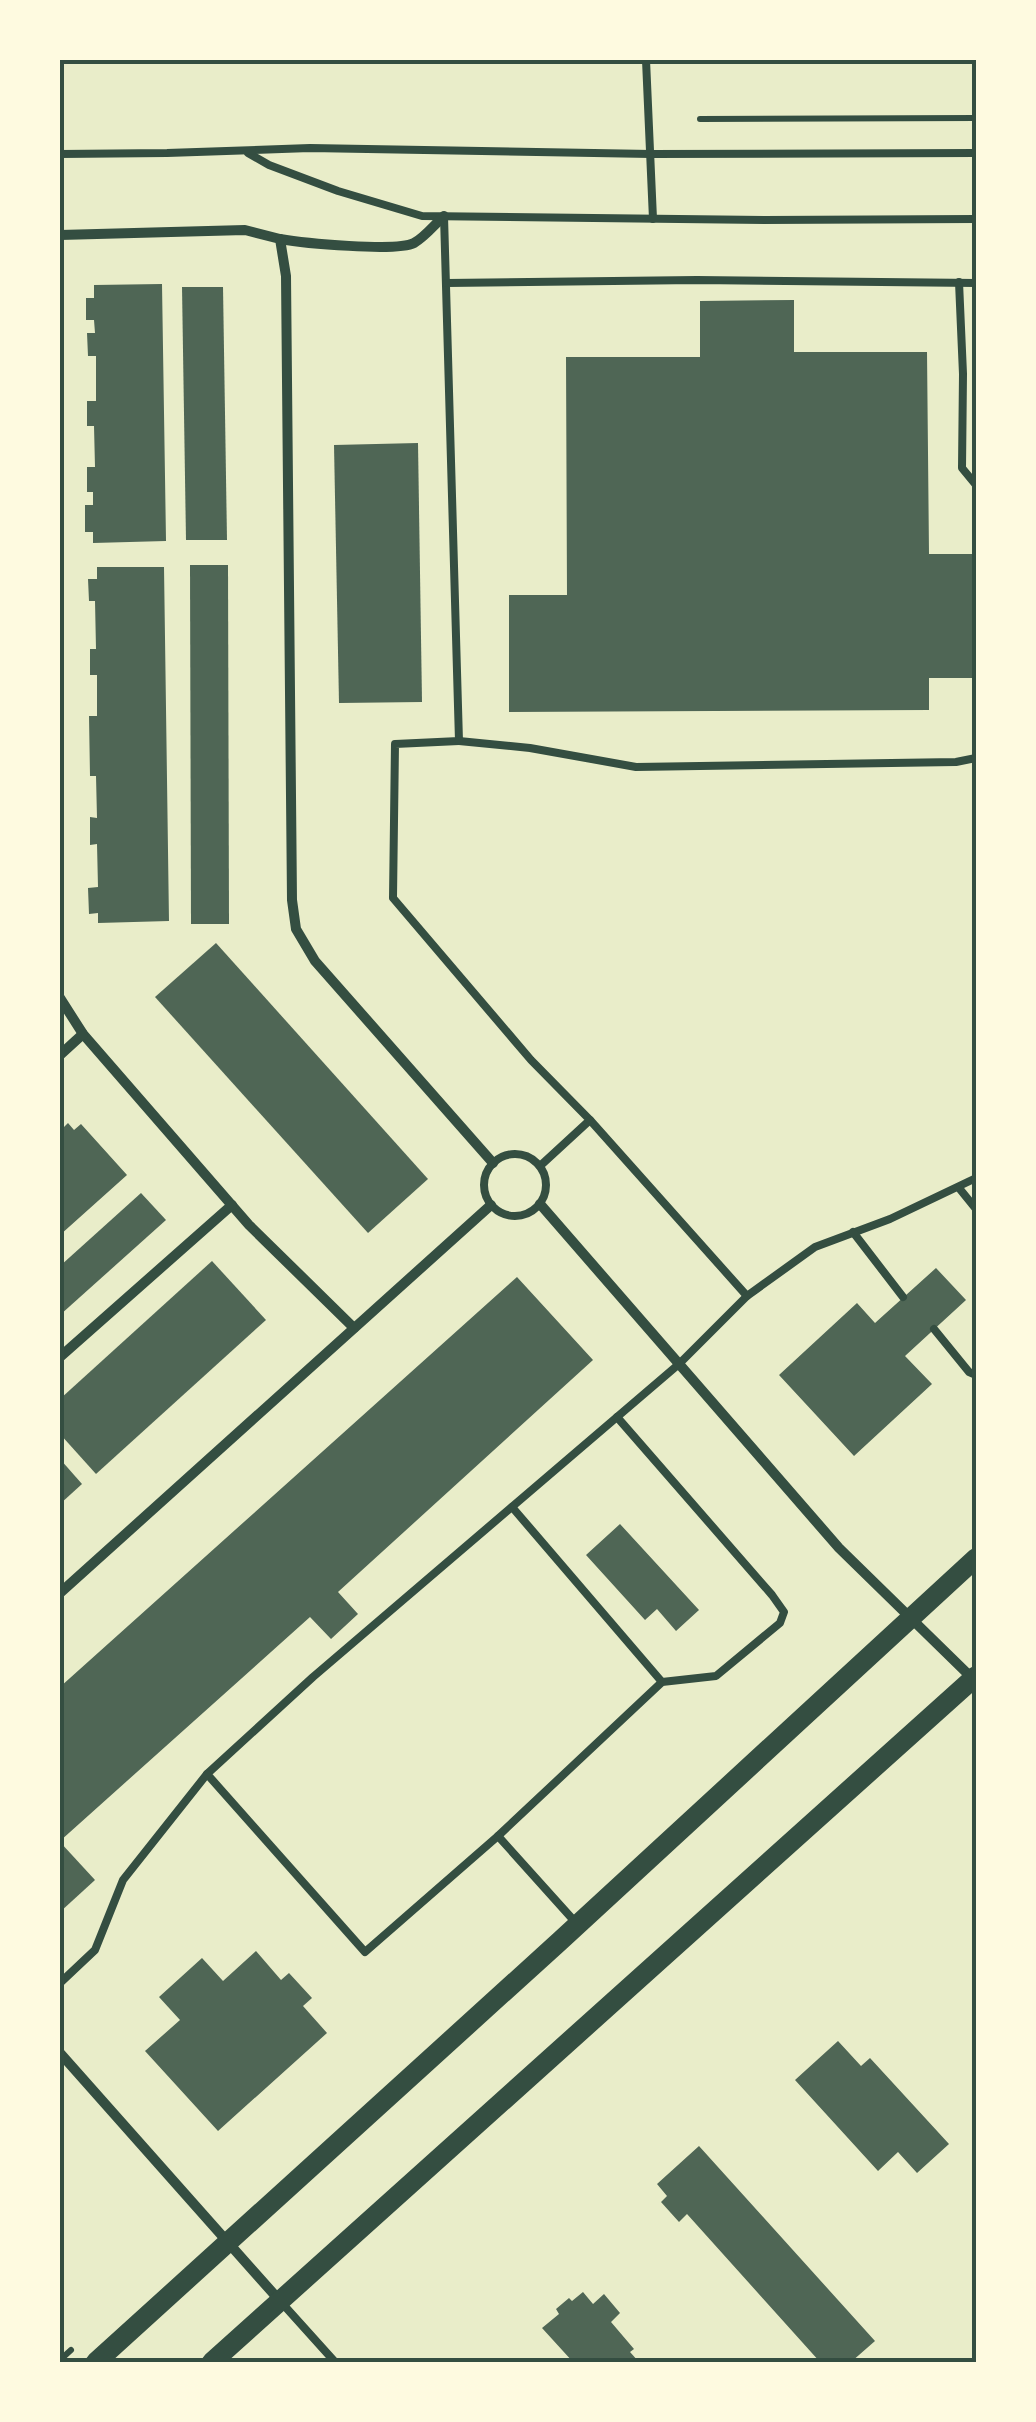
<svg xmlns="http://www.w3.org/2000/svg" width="1036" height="2422" font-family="Mulish,sans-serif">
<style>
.building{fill:#4f6655}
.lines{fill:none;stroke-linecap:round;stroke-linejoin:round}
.path{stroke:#344e41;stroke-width:6}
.service{stroke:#344e41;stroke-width:8}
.minor{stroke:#344e41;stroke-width:10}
.secondary{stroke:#344e41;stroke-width:20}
.neatline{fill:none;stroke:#344e41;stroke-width:4}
</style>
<rect width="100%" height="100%" fill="#e9edc9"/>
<g class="building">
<path d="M162,284l4,257 -73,2v-11h-8v-27h8v-13h-6v-25h8l-1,-41h-7v-25h9v-45h-8l-1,-23h8l-1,-13h-8v-22h8v-13z"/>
<path d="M182,287h41l4,253h-41z"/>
<path d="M794,300v52h133l2,202h47v124h-47v32l-420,2v-117h58l-1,-238h134v-56z"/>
<path d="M418,443l4,259 -83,1 -5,-258z"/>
<path d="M190,565h38l1,359h-38z"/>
<path d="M97,567h67l5,354 -71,2v-10l-9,1 -1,-26 10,-1 -1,-43 -7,1v-28l7,1 -1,-42h-6l-1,-60h8v-41h-7v-26h6l-1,-48h-6l-1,-22h9z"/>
<path d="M216,943l212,236 -60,54 -213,-236z"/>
<path d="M68,1123l6,7 7,-6 46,51 -67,60v-104z"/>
<path d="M141,1193l25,27 -106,95v-49z"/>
<path d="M212,1261l54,59 -170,154 -36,-40v-35z"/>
<path d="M936,1268l30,32 -61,56 27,28 -78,72 -75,-81 78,-72 18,20z"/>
<path d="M517,1277l76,83 -255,232 20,22 -27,25 -21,-22 -250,224v-154z"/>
<path d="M60,1459l22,25 -22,20z"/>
<path d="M620,1524l79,86 -23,21 -19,-22 -12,11 -59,-65z"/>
<path d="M60,1842l35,38 -35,32z"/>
<path d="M256,1951l25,29 8,-7 23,25 -9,8 24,27 -109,98 -73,-80 35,-31 -21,-23 43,-39 21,23z"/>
<path d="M838,2041l23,25 9,-8 79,86 -32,29 -19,-21 -20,19 -83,-91z"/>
<path d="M699,2146l176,195 -24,21h-31l-133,-148 -8,8 -18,-20 6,-6 -10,-12z"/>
<path d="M583,2292l10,12 11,-10 16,19 -9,9 23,27 -4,3 9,10h-66l-31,-34 17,-14 -3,-5 13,-11 3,3z"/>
</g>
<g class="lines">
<g class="path">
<path d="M700,119l276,-1"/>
<path d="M60,2360l11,-10"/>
</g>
<g class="service">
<path d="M646,60l7,159"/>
<path d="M248,153l21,12 69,26 84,25 342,4 212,-1"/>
<path d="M60,154l107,-1 143,-5 341,6 325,-1"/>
<path d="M444,216l15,525 -64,3 -2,154 138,162 59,60 -50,46"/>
<path d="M959,282l4,92 -1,94 14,17"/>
<path d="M447,283l250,-3 279,3"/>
<path d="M459,741l71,7 106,19 320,-5 20,-4"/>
<path d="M590,1120l157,176 68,-49 75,-28 86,-41"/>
<circle cx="515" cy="1185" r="31"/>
<path d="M959,1188l17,21"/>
<path d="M853,1232l50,65"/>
<path d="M934,1329l35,43 7,3"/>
<path d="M512,1507l150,175"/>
<path d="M498,1836l164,-154 54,-6 64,-53 4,-11 -12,-17 -155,-178"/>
<path d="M577,1924l-79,-88 -133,116 -158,-178 106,-97 366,-313 68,-68"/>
<path d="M60,1983l35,-33 28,-70 84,-106"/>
<path d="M281,2302l54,60"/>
</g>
<g class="minor">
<path d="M60,235l185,-5 35,9 6,37 6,624 4,29 19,32 178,202"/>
<path d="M280,239c22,4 117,13 134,4 11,-6 21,-19 30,-27"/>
<path d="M60,998l23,36 166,191 105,103"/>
<path d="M60,1055l23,-21"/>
<path d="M540,1204l299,344 133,130"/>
<path d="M60,1357l172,-152"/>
<path d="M60,1593l431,-388"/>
<path d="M60,2053l220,248"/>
</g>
<g class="secondary">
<path d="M96,2362l464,-421 416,-383"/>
<path d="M212,2362l764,-686"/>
</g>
</g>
<rect width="1036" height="2422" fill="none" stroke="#fefae0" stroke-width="125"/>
<rect x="62" y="62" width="912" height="2298" class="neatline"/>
</svg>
